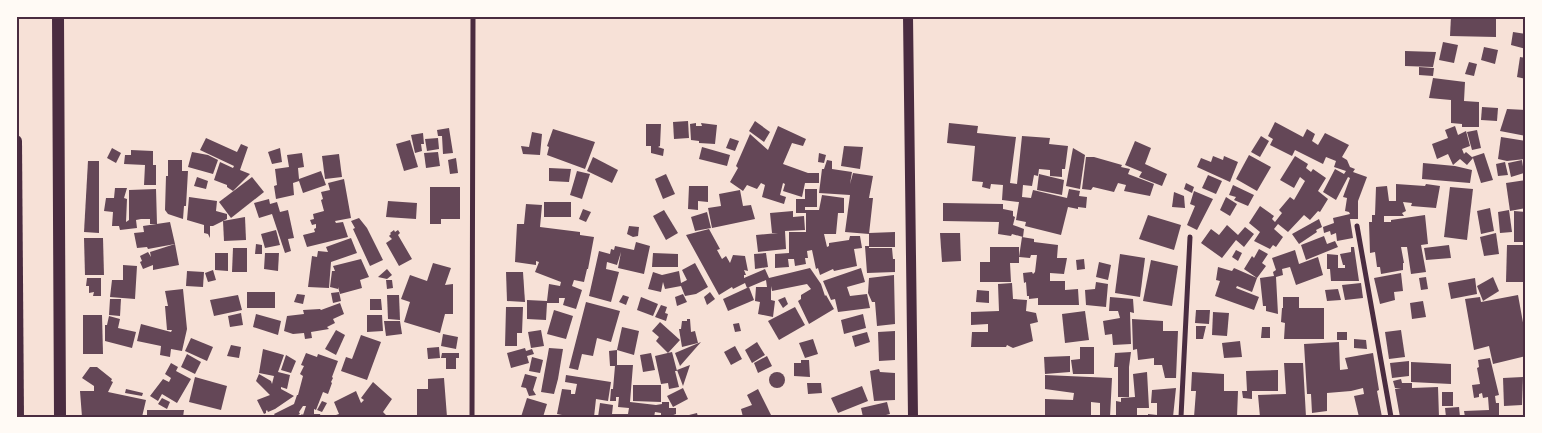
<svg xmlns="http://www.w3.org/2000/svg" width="1542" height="433" font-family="Manrope,sans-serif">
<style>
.building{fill:#644757}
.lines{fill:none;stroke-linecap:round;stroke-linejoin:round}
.minor{stroke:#4a2c40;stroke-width:5}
.secondary{stroke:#4a2c40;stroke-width:10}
.primary{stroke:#4a2c40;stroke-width:12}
.neatline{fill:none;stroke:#4a2c40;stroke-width:2}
</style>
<rect width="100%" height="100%" fill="#f7e1d7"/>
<g class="building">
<path d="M1451,16h45v21l-46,-1z"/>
<path d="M1513,32l13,2v15l-15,-4z"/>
<path d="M1443,42l15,3 -4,18 -15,-3z"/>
<path d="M1484,47l14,3 -3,14 -14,-4z"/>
<path d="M1405,51l31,1 -3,15 -28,-1z"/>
<path d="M1520,57l6,1v21l-9,-2z"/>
<path d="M1469,62l8,2 -3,12 -9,-2z"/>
<path d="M1419,67l15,1 -1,8 -14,-1z"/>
<path d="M1433,78l32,4 -1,19 15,1v25h-17v-3l-11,-1v-23l-22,-2z"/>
<path d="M1482,107l16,1 -1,13 -16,-1z"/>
<path d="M1507,109l19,1v26l-26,-5z"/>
<path d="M688,121l1,17 -15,1 -1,-17z"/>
<path d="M755,121l15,11 -6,10 -15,-11z"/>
<path d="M1275,122l28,15 4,-8 8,5 -3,7 6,4 7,-12 24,12 -7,12 5,3 3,7 5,2 -2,3 14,5 -9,24v18h-8l3,19 -16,3 -1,-8 -5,2 -1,-4 -6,2 -1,-6 11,-4 -1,-5 17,-4 -1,-2 -4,-1 2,-13 -4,-1 7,-19 -2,-1 -12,23 -13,-8 12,-23 9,5 2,-3 -12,-4 2,-6 -10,-4 -3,7 -28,-14 -3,6 -22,-11 3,-6 -5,-3z"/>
<path d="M696,123v3h6l-1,-3 16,2 -2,19 -16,-1v-2l-8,-1 -1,-16z"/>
<path d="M949,123l29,3 -1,7 39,4 -6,46 7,1 5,-48 28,2 -1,6 19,2 -3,23h-3v8l-12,-1v-6l-11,-1 -1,7 -4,-1 -2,11 -9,-1 -1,12 9,1 2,-8 34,8 2,-9 11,2 -1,5 8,1 -1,11 -8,-1v2l-10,-2 -7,28 -36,-9 1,-4 -10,-2 3,-18 -17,-2 1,-15 -12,-1 -1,5 -8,-2 1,-5 -11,-1 3,-35 -28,-3z"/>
<path d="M646,124h15l-1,22 -2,1 6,2 -1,7 -12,-3v-7h-5z"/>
<path d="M778,126l28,13 -3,7 -11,-3 -9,21 25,9h11v10h-14l-3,14 -19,-6 2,-7 -2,-1 -3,12 6,2 -2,7 -22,-7 3,-12 -4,-2 -4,6 -10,-4 -4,6 -13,-9 8,-14 -2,-2 14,-32 18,16z"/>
<path d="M1455,126l3,9 8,-4 4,15 -8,3 2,5 2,-2 7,6 -1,-1 12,-4 9,27 -12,3 -8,-25 -6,7 -7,-6 -7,6 -5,-11 -11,5 -5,-15 16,-6 -3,-8z"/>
<path d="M449,128l4,25 -10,1 -1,-18h-4l-1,-6z"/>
<path d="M553,129l42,13 -10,27 -38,-14 2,-8 -2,-1z"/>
<path d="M1477,130l4,18 -9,2 -5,-18z"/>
<path d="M532,132l10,2 -2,21 -17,-1 -2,-8 8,1z"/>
<path d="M423,133l1,11h-3l1,7 -7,2 -4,-18z"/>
<path d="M1261,136l8,5 -9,16 -9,-5z"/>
<path d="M1501,137l25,4 -1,18 -18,2 -9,-2z"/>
<path d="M206,138l31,14 4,-8 7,3 -8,23 10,4 -17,17 -6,-4v-2l-13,-5 6,-18 13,6 1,-2 -34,-16z"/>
<path d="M438,138l1,11 -12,2 -2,-12z"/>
<path d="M730,138l9,3 -4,10 -9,-3z"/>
<path d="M410,140l8,27 -14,4 -8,-27z"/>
<path d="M1135,141l16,7 -6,16 22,10 -5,12 -23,-9 3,-5 -17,-7z"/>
<path d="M844,146l19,1 -3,22 -19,-3z"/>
<path d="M702,147l28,8 -3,11 -28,-7z"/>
<path d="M112,148l9,5 -5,10 -9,-5z"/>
<path d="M280,148l2,14 -10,2 -4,-12z"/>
<path d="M1073,148l12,7 -5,34 -14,-3z"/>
<path d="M131,150l22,1v14h3v20h-12l1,-20 -21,-1 1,-9h6z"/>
<path d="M192,152l16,3 10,5 -5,14 -25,-7z"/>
<path d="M438,152l2,14 -14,2 -2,-15z"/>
<path d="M302,153l2,14 -6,1 1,11 22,-8 5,14 -23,8 -4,-12 -6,2 1,12 -18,4 -2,-13 3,-1 -2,-16 14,-2 -2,-12z"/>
<path d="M819,153l7,2 -2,8 -6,-1z"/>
<path d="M339,154l3,23 -17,2 -3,-23z"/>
<path d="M1249,155l22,12 -14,24 -21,-12z"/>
<path d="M1213,156l10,4 1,-4 14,6 -8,20 -33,-15 4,-9 10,4z"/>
<path d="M1295,156l13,8 -2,4 5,4 2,-3 13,9 -8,13 10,8 -8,13 -2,-1 -8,9 -6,-5 -16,17 -10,-8 -4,5 9,8 -7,10 -3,-2 -3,4 -16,-8 6,-9 -11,-9 11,-17 14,10 -2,3 3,3 7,-9 -3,-3 11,-13 4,3 11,-19 -5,-4 -6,11 -14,-8z"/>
<path d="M593,157l25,13 -6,13 -25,-12z"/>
<path d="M1086,157h8l28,8 -1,2 9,2 -2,5 26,10 -4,12 -26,-5 2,-6 -8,-2 -4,9 -21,-5 -2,3 -9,-1z"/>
<path d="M456,158l2,15 -8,1 -2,-14z"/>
<path d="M168,160h14v11h6l-2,35h-2l-1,13 -15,-5 -3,-4 1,-34h2z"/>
<path d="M827,160l5,1v8l20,3 -2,12 3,-11 20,3 -4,22h4l-4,36 -24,-2 5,-37 -31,-2 3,-24h2z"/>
<path d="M1522,160l2,13 -13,4 -3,-14z"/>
<path d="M88,161h11v72l-15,-1z"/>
<path d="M1505,162l3,13 -10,1 -2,-12z"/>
<path d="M1423,163l32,3 17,4 -2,13 -48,-4z"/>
<path d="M549,168l22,1 -2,13 -20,-1z"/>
<path d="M577,171l13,3 -8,25 -12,-4z"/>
<path d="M666,174l9,20 -12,5 -8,-20z"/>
<path d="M1039,174l25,6 -2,15 -25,-5z"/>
<path d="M1208,175l14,6 -6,13 -14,-6z"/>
<path d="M197,177l11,4 -2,8 -12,-3z"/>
<path d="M252,177l12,15 -33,26 -12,-16z"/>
<path d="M344,179l7,39 -16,3 1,2 7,-1 5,15 -41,10 -4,-12 12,-3 -1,-3 2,-1v-4l-4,1 -2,-5 4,-1 -1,-5 11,-3 -3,-11 2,-1 -2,-7 9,-2 -2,-7z"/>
<path d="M1526,180v28l-16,3 -4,-28z"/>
<path d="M1186,183l8,4 -2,6 -8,-4z"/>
<path d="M1396,184l29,2 1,-2 14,2 -4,22 -25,-2 1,-3 -9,-1 3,9 -4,2 2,3h-20v6h7v-2l34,-5 3,29 -7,1 5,27 -15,2 -4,-27h-6l3,16h-1v7l-22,4 -1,-7h-3l-2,-15 -5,1 -1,-31h3v-7h3l1,-28 11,-1 2,15h7z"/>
<path d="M1233,185l21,10 -6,11 -14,-6 2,-3 -7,-2z"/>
<path d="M689,186h19v16l-10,-1v9l-10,-1z"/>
<path d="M430,187h30v32h-19v5h-11z"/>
<path d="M1450,187l23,2 -6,51 -23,-3z"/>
<path d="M115,188h12l-3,10 3,1 -1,23 3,-2v-30l27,-1 1,35h-7v-5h-9l-5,1 1,8 -17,2 -1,-4h-7l1,-14 -9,-1 2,-13h8z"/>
<path d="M805,189h12v18h-12v3h14l3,-15 22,3v15h-6l-2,21h-12l3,13 2,-1v-3l20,-3 1,-4h10l2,12 -8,1 3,17 -23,5 -1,-2 -13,6 -2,-7 -2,1 -4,-19 -5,1 1,7h-3l1,6 -11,2 -1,-7h-6l1,8 -14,1v-14l14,-1v-21h17v-19h-10v-14h9z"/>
<path d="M740,190l3,16 8,-1 4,14 -43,9 -4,-20 13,-2 -2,-12z"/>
<path d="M1194,191l19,8 -16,31 -10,-5 8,-19 -5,-2z"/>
<path d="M1174,192l10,4 1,12 -13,-1z"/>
<path d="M189,197l28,4 -1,10 11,3v5l-14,7h-3v12l-2,-4 -4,-1v-8l-17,-5z"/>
<path d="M1226,197l11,7 -7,12 -10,-6z"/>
<path d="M269,199l1,5 7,-2 3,10 8,-2 6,28 -6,1 3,12 -6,2 -13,-39 -13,4 -5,-15z"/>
<path d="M388,201l29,2 -1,16 -30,-2z"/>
<rect x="544" y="202" width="27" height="15"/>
<path d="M943,203l60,1v5l10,2v5l2,1 -2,8 11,4 -1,8 -11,-3 -1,2 -13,-2 1,-12 -56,-1z"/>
<path d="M526,204l16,1 -2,22 40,5v3l14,2 -6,32h-1l-3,13 -10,-2 -2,6 10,4 -6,19 -13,-4 2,-7h-6v5h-12l-1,17 -19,-1v-19l20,1 2,-17 11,2 1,-4 -26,-10 4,-10 -3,-1v4l-21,-3 2,-38h7z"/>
<path d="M1490,208l4,23 -13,3 -4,-23z"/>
<path d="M583,209l8,3 -5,10 -7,-3z"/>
<path d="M664,210l14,23 -12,7 -13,-24z"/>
<path d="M1509,210l3,22 -12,1 -2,-21z"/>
<path d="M793,211v6l11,-1 1,14 -20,1 1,18 -28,3 -2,-17 22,-2h-6l-2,-20z"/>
<path d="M1514,211l12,1v30h-12z"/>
<path d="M707,212l4,16 -16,3 -4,-14z"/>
<path d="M1148,215l33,10 -7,25 -35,-11z"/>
<path d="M245,217l1,23 -22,1 -1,-20z"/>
<path d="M359,218l8,10 16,32 -13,6 -17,-37 2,-1 -4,-7z"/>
<path d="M1319,219l3,8 -6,3 1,2 -18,12 -7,-10z"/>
<path d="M170,222l5,22 -27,5 -1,-2 -10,1 -3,-15 10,-1 -1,-6z"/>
<path d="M1227,225l11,10 7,-8 9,7 -10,13 -8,-7 -14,18 -21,-15 10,-14 8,6z"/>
<path d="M629,226l10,1 -1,9 -5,1 -6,-3z"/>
<path d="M709,229l11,20 -3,1 5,9 4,-3 4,7 3,-8 12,1 3,15 -4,-1 2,5h-2v3l21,-9 4,9 41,-10 11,16 4,12 1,-1 8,14 -25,15 -11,-23 3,-2v-4l10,-6 -4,-5 -35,7 -1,-5v14l4,1 -2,16 -15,-3 2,-12 -5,-1 1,-14h11l-1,-7 -19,8 -2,-5 -12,6 -1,-2 -13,8 -33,-60z"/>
<path d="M276,230l4,15 -15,3 -4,-14z"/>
<path d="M394,230l1,2 3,-2 2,3 -2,2 14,24 -13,7 -13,-23 6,-4 -3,-3 2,-2 -1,-1z"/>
<path d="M895,232v15h-26v-14z"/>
<path d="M940,233h20l1,28 -19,1z"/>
<path d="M1496,233l3,21 -15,2 -4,-19z"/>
<path d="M1324,236l3,8 8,-3 3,6 -32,13 -5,-15z"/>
<path d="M1022,237l12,2v3l24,3 -1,13h10l-3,16 -14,-1v8h15v9l13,-1 1,16h-41v-7l-9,1v-3h-2l-1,-14 -2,1 -1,-10 9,-1 1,2 2,-2 2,-17h-6l-1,3 -11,-1z"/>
<path d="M84,238h19l1,37h-19z"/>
<path d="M351,238l6,15 -26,9 -2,26 -21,-1 4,-31 5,1 1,-6 10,1 -2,-5z"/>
<path d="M636,242l14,4 -6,28 -26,-6 3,-16 -4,13 -10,-3 -1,7 13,3 -8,30 -22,-6 10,-45 11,3 1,-5 3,1 1,-4 19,4z"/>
<path d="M175,244l4,21 -26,5v-5l-10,4 -3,-7 2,-1 -2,-5 8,-4 3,5 -1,-5z"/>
<path d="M256,244l6,1v9h-7z"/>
<path d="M1449,245l2,13 -25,2 -2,-12z"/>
<path d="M1507,245h19v37h-20z"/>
<path d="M865,246h4v2h23l1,11h2v13l-28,1z"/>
<path d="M990,247h29v16h-9l1,19h-31v-20h10z"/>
<path d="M1351,247h3l5,34h-28l-1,-12h-3v-15l11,1v13h7v-3h-2l-3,-11 11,-2z"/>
<path d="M233,248h14v24h-15z"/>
<path d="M1259,249l9,5 -6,9 4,3 -9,12 -5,14 -15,-6 -1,2 23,9 -5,13 -39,-14 5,-15 -4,-1 2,-13 14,4 2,-3 23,10 -13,-9 8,-13 2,2z"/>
<path d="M1236,250l6,3 -4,8 -6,-4z"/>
<path d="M1295,250l4,14 19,-7 5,18 -27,10 -6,-18 -8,2 1,6 -7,2 2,37 -12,-3v-5h-3l-3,-28 14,-2 -1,-4 3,-2 -4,-12z"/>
<path d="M215,253h13v18l-13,-1z"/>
<path d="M265,253h14l-1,18 -14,-2z"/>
<path d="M653,253l25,1v13h-26z"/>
<path d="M766,253l2,14 -13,2 -1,-15z"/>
<path d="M1120,254l25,4 -5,39 -25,-4z"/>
<path d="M361,259l8,18 -9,3 2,8 -22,6 -2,-7v2l-8,-2 2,-16h3l-2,-5z"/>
<path d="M1084,259l1,10 -8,1 -1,-10z"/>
<path d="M1151,260l27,6 -6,40 -29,-5z"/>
<path d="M1099,262l12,3 -3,15 -12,-3z"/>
<path d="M433,263l18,5 -6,17 8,-1v30h-8l-5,19 -36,-11 6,-20 -9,-3 9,-24 17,6z"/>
<path d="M695,263l13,24 -12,7 -11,2 -4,-10 -16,3 -2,-7 -2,10 -13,-3 5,-17 9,3 17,-4 2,12 6,-3 -5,-10z"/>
<path d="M123,265l14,1 -2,33 -25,-2 2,-17h11z"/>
<path d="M861,268l4,14 -18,5 3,9 17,-2 3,14 -32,4 -3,-13 -4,1 -8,-19z"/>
<path d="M387,269l5,6 -5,4 -9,-2z"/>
<path d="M213,270l3,10 -8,2 -3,-9z"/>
<path d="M187,271l17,1 -1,15 -17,-1z"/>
<path d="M506,272h17l2,30 -18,-1z"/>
<path d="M1401,273l2,18 -9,1 1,8 -15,4 -6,-26z"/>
<path d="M894,275l1,49 -18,2 -2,-24h-3l-4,-9 1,-15z"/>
<path d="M1426,277l2,12 -7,1 -2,-12z"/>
<path d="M1493,277l6,14 -16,10 -6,-15z"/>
<path d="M87,278h14v18h-8l1,-4 -5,1v-7h-3z"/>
<path d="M1475,278l2,16 -26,5 -3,-16z"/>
<path d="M386,280h6l1,8 -6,1z"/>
<path d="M1096,282l12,2 -2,23 -20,-2 -1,-15 10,-1z"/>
<path d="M1012,283l1,16 14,1 -1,11 10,2 2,9 -8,2 3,17 -20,7 -6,-3 -1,2h-35l1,-15h16v-8l-17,1v-13l28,-1 -1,-27z"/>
<path d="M1361,283l2,15 -18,2 -3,-15z"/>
<path d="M749,287l5,13 -26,11 -5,-12z"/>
<path d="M183,289l4,40 -5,22 -11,-2 -1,8 -10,-2 1,-9 -24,-5 4,-17 30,8 1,-2h-5l-2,-24h3l-3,-15z"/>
<path d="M1338,289l3,11 -14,1 -2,-11z"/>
<path d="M977,290l12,1v12l-13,-1z"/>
<rect x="247" y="292" width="28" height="16"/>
<path d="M339,292l2,9 -8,2 -2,-10z"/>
<path d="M710,292l5,7 -8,6 -3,-8z"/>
<path d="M297,294l8,1 -2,9 -9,-2z"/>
<path d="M683,294l4,8 -10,4 -2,-9z"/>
<path d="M238,295l4,15 -28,6 -4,-16z"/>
<path d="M387,295h12l1,25 -12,-1z"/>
<path d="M623,295l6,2 -3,8 -7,-3z"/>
<path d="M1518,295l8,44v17l-33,8 -4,-18 -15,4 -9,-51 15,-2 1,5z"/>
<path d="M641,297l17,7 -5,12 -16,-6z"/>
<path d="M785,297l3,7 -5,4 -5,-8z"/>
<path d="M1110,297l23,2 1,14 -4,-1 1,32 -18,1 -1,-11 -7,1 -2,-14 17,-3 -2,-7h-9z"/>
<path d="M1283,297h16v11h25v31h-40l1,-16 -4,-1 1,-14h1z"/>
<path d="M110,299h11l-1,17 -11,-1z"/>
<path d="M370,299h11l1,11h-12z"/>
<path d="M1423,301l3,16 -14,2 -2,-16z"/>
<path d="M586,302l34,9 -9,31 -14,-4 -4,18 -11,-2 -4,16 -9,-2z"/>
<path d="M340,303l4,11 -11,5 2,4 -8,4 2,2 -18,3 1,6 -7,1 -1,-6 -11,1 -9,-3 3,-15 17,-2 -1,-4 17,-1 1,1z"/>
<path d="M661,305l6,2 -2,6 3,1 -2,7 -11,-4z"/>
<path d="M506,307h17l-1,26h-5v13h-12z"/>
<path d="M795,307l10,18 -26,15 -11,-19z"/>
<path d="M554,310l19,6 -7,23 -19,-5z"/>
<path d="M1196,310h14l-1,14 -14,-1z"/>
<path d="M1085,311l4,29 -24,3 -3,-29z"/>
<path d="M1213,312l16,1 -2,23 -15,-1z"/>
<path d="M241,313l2,12 -13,2 -2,-11z"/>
<path d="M256,314l25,7 -3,14 -25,-8z"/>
<path d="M863,314l3,14 -22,6 -3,-14z"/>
<path d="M83,315h19l1,39h-20z"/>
<path d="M367,315h15l1,16 -16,1z"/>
<path d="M109,316l11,3 -2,9 18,4 -4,16 -27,-7v-16h2z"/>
<path d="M687,319h3l1,13 4,-1 3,12 -16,4 -3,-18h2l1,-8h5z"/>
<path d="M1132,319l31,2v10h15l-2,47h-11l-3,-13h-8v-7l-16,2 -1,-11 -4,1z"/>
<path d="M384,321h16l2,13 -16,2z"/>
<path d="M660,322l20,18 -12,13 -12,-12 3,-4 -7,-6z"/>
<path d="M739,323l2,8 -6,1 -2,-8z"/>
<path d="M1196,326h10l-3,13h-7z"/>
<path d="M622,327l17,4 -5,24 -17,-5z"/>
<path d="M1262,327h8v11h-9z"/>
<path d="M336,330l9,5 -9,20 -11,-6z"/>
<path d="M541,330l3,16 -13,2 -3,-16z"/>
<path d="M1401,330l4,27 -16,2 -4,-27z"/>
<path d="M895,331v29l-16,1 -1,-29z"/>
<path d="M867,332l3,10 -15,5 -3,-11z"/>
<rect x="1337" y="332" width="10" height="8"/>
<path d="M443,334l15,3 -2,12 -15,-3z"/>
<path d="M361,335l20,7 -14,38 -26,-9 5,-14 6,2z"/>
<path d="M191,338l22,9 -6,14 -22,-10z"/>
<path d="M813,339l5,15 -13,4 -6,-15z"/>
<path d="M1354,339l12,1 1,9 -13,-1z"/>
<path d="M1240,341l2,16 -18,1 -2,-15z"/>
<path d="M701,342l-21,24 -5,-13z"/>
<path d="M757,342l8,13 -13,8 -7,-13z"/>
<path d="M1339,342l1,28 8,-1 -3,-11 28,-5 6,37 -2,1 5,26h-23l-5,-21 10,-2 -1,-6 -12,3 -24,2v18l-15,2 -1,-19h-4l-3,-50z"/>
<path d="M231,345l10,2 -2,11 -12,-2z"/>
<path d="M735,346l7,13 -11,6 -7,-13z"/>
<path d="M439,347l1,11 -12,1 -1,-11z"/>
<path d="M1080,347h14v27h-21l-2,-14 9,-1z"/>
<path d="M525,348l1,3 6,-2 2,5 -7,2 2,7 -18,5 -4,-15z"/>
<path d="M549,348l14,1 -5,30 -4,15 -13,-2z"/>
<path d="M263,349l21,6 -6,17 12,3 -3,14 -6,-2v2l13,7 -19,13 -7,3 -1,-2 -1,1v2l-2,1 -7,-14 13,-5 -14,-14 3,-7 12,7 1,3 2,-8 -15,-3z"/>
<path d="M617,350v15h16l-3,37 26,3 6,-1v-2h7v6h7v6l-8,3h-7v-4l-6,-1 -1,5h-56l2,-14 13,2 -1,9h16l1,-6 -11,-1 1,-10h-3v4h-6l1,-12h2l2,-23h-5l-1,-15z"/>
<path d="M672,352l5,19h-2l4,16 -10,2 -1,-6 -7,1 -6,-28z"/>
<path d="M1131,352l-2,15v30h-11v-30h-4l1,-14z"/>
<path d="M306,353l11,4 1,-3 20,7 -6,16 1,1 -2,4 1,1 -4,11 -5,-2 -7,18 -2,-1v5h6l1,3h-22l3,-3 1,1 3,-9h-3l-4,6 1,2 -6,3h-18l-2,-3 20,-10 3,-9h1l5,-19 -3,-2 4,-8 -3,-1z"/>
<path d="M442,353h17v5h-3v11h-10v-11h-5z"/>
<path d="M651,353l4,17 -12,2 -3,-17z"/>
<path d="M187,354l14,8 -6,12 -14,-7z"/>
<path d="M286,355l10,6 -5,12 -10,-3z"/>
<path d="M767,356l5,10 -14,7 -4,-10z"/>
<path d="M1070,356v16l-25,2 -1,-17z"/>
<path d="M532,357l11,3 -3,13 -11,-2z"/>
<path d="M1490,358l9,37 -4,1 1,7h3v14h-34l-1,-6 25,-1 -1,-13 -5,1 -1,-5 -3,1v3l-5,1 -2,-13 8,-1 -3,-16 2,-1 -1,-7z"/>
<path d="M801,360h8l1,17 -16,-1v-13h7z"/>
<path d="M1409,361v15l-17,2 -2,-15z"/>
<path d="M1411,362l40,2v20l-40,-2z"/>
<path d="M171,363l7,4 -2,4 15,8 -14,24 -15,-9 -4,7 -8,-5 13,-17 6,3 2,-4 -6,-4z"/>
<path d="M1284,363h19l3,54h-46l-2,-22 28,-1z"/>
<path d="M690,365l-7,21 -6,-16z"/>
<path d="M90,367h7l15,12 -1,2 2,1 -5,10 38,8 -4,17h-60l-2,-26h14v-5l-12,-8z"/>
<path d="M879,369l1,3 15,1v27l-21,1 -4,-30z"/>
<path d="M1278,370v21h-26v8l-9,-1 -1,-7h5l-1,-20z"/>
<circle cx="777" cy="380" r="8"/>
<path d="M1147,372l2,36h-12v9h-21v-16l5,1v-4l14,-1 -2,-23z"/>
<path d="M1192,372l32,2v17h14l-1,26h-43l2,-26h-5z"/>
<path d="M525,374l12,3 -4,13 3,5 -7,1 -3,-8 -5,-1z"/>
<path d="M566,375l45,7 -3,19 -12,-2 -2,18h-22l-15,-3 5,-25 9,1v4h4l2,-10 -12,-2z"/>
<path d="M1045,375l67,3 -2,39h-10v-14l-9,-1v15h-46v-18l28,1 1,-7 -29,-4z"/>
<path d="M195,377l32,9 -6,24 -32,-8z"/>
<path d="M1523,377l-1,28 -18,1 -1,-28z"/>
<path d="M444,378l3,39h-30v-28h11v-10z"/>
<path d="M1401,379l1,4h10v5l26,-1 1,30h-39l-5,-28 6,-1h-6l-2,-7z"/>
<path d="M373,382l19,17 -9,13 5,5h-52v-2l3,-1 -5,-12 22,-11 5,12 3,-3 -3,-2z"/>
<path d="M807,383h14l1,10 -14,1z"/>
<path d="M633,385h28v17l-28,-1z"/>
<path d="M862,386l6,15 -30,12 -7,-15z"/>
<path d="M683,388l5,11 -15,8 -6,-11z"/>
<path d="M1176,388l-3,29h-25v-3l9,1v-12h-6l1,-13z"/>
<path d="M126,389l17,4 -1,3 -17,-3z"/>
<path d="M758,389l14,28h-29l-2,-8 11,-4 -5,-10z"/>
<rect x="1442" y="392" width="11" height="14"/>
<path d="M162,398l8,4 -3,7 -9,-5z"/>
<path d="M527,398l20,6 -4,13h-22z"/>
<path d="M322,401l5,2 -5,9 -5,-2z"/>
<path d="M887,402l3,12 -12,3h-15l-2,-9z"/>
<path d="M1459,407l1,10h-14l-1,-9z"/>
<path d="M147,410h37l-1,7h-36z"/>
<path d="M697,413l1,4h-13v-1z"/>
</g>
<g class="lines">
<g class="minor">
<path d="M1357,226l34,191"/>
<path d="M472,417l1,-401"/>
<path d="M1181,417l9,-180"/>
</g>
<path class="secondary" d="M908,16l5,401"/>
<g class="primary">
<path d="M58,16l2,401"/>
<path d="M16,141l2,276"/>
</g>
</g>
<rect width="1542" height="433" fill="none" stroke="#fffaf5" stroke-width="35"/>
<rect x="18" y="18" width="1506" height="398" class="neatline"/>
</svg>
